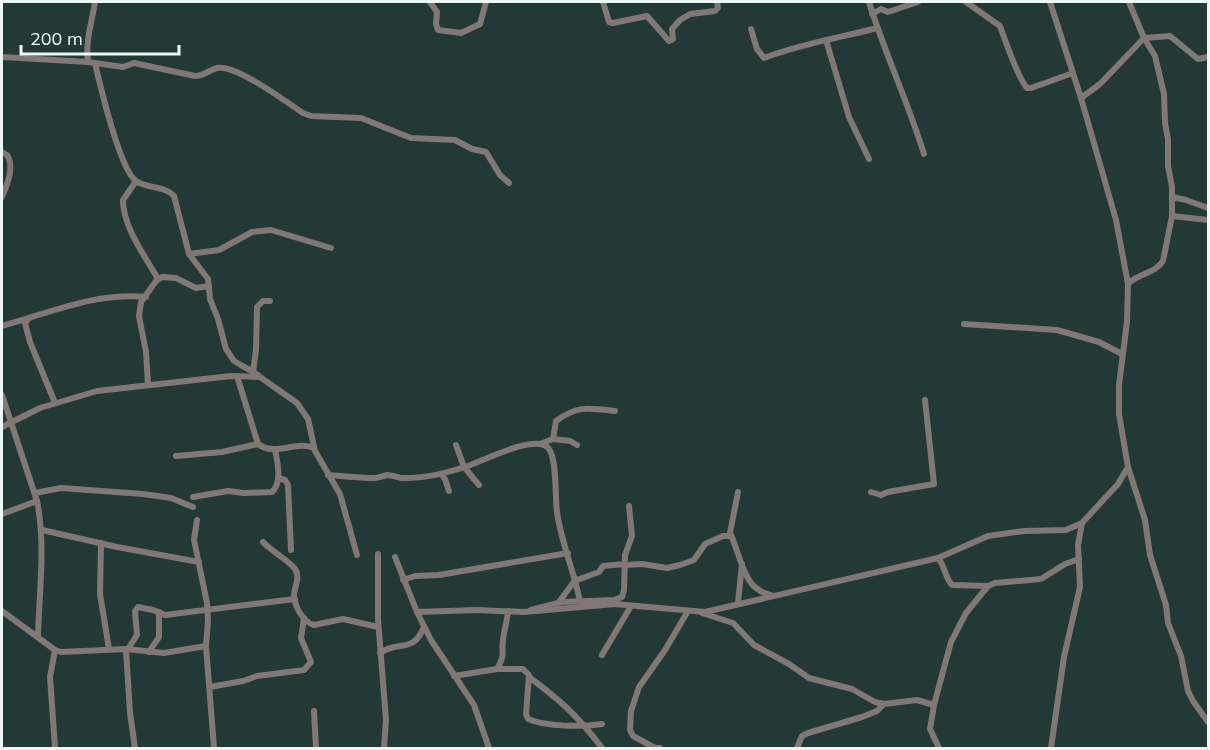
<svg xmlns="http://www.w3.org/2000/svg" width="1210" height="750" font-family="Mulish,sans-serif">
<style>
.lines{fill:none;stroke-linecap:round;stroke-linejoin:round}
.street{stroke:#817775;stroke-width:6}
</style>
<rect width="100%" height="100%" fill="#233935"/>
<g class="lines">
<g class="street">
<path d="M430,2l7,10 -1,12 2,6 23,3 19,-9 6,-22"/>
<path d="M603,2l6,20 4,1 34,-7 22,25 4,-2 -1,-10 8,-9 10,-6 25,-3 3,-3 -1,-6"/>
<path d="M869,2c16,52 39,100 55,152"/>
<path d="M966,2l34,24c5,14 18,52 27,62h4l42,-15"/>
<path d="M1050,2l31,96 35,122 12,64 -1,38 -8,63v29l9,53 17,53 5,35 16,50 2,18 13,33 7,35 5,10 15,21"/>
<path d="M872,14l9,-5 7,3 30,-10"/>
<path d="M751,29l6,20 7,9c37,-14 75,-20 113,-30"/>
<path d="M826,40l23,77 20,42"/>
<path d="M2,57l86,5 35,5 11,-4 61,13c9,0 14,-6 22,-8 19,-4 69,34 86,45l8,3 50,2 50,20 44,2 17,9 14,3 14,23 9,8"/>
<path d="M88,62c-3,-21 4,-40 7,-60"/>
<path d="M95,63c5,22 25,107 41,118 11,8 28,4 38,15l15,58 19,25 2,20 8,20 8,30 8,12 24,14"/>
<path d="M1081,98l19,-14 44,-46 26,-2 28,23 10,-2"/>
<path d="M2,152l5,3c8,12 0,30 -5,42"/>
<path d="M136,181l-13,19c0,27 22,56 35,79"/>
<path d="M1172,197l14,3 22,8"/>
<path d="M1172,216l36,4"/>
<path d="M189,254l30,-4 33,-18 19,-2 60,18"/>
<path d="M1128,284c10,-11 27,-10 35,-23l9,-45v-29l-4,-21v-27l-3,-16 -1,-29 -9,-38 -11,-18 -15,-36"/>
<path d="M29,318l-4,5 5,19 25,61"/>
<path d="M964,324l93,6 42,12 23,12"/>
<path d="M2,326c47,-13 94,-34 144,-29"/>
<path d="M253,372l3,-22 1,-43 6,-6h7"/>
<path d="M237,376l21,68c17,13 38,-4 56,4"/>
<path d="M148,384l-2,-32 -7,-36 2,-14 15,-21 6,-4 14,1 20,10 13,-2"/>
<path d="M2,395l35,106c9,45 2,91 1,136"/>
<path d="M2,427l38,-19 57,-17 134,-15 29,1 37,26 11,16 7,32 25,43 17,61"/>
<path d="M553,439l17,2 7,4"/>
<path d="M540,444l13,-5 3,-18c22,-16 33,-13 59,-10"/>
<path d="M456,445l8,22 15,18"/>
<path d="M176,456l46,-4 36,-8"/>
<path d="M441,474l4,5 4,12"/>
<path d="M328,475c15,1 31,3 46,3 5,0 9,-2 13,-3 5,0 9,2 14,3 22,1 46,-5 67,-12 15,-5 70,-34 81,-17 8,10 6,49 8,63 4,30 17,59 23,89"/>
<path d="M278,478l7,2 3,5 3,65"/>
<path d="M738,492l-8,41c8,15 13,49 29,57 4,3 9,4 14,6"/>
<path d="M871,492l10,3 7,-3 46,-8 -9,-84"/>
<path d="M35,493l26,-5 82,6 28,4 22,9"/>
<path d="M193,497l35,-6 16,2 28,-1c11,-10 5,-30 3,-43"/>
<path d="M2,514l35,-13"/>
<path d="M197,520l-3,20 13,63 1,18 -2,25 8,102"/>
<path d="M42,530l75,17 82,15"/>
<path d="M263,542c8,9 28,20 32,27 6,9 -1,17 -1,27 1,11 9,26 20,29l29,-6 35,8"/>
<path d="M101,543l-1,51 9,55"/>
<path d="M378,554v65l8,101 -2,28"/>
<path d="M395,557l22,55 14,28 43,65 15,43"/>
<path d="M938,558c7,8 7,20 14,27l36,1"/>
<path d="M625,565l17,-1 25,4 13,-3 14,-5 11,-16 18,-8h8"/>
<path d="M403,580l12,-4 24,-1 129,-22"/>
<path d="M577,580l22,-8 4,-6 22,-2"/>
<path d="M559,602l17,-23"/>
<path d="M738,603l4,-39"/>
<path d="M531,610l31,-8 52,-2 8,-3 2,-7 1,-35 7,-19 -3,-30"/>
<path d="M2,611l53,39 6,2 65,-3 38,4 42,-7"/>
<path d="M417,612l60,-2 47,2 91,-8 90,8 233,-54 50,-22 36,-5 42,-1 16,-7 36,-39 10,-17"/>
<path d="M702,613l31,10 21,22 35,19 20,14 43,11 23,13 9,2"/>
<path d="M126,649l4,64 5,35"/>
<path d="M128,649l9,-14 -2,-24 3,-4 15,3 12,5 130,-16"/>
<path d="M149,652l10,-15v-25"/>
<path d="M380,653c19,-13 33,1 44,-26"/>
<path d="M602,655l29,-49"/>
<path d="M497,669c9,-16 4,-14 6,-29 1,-9 4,-18 5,-29"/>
<path d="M454,676l43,-7h26l6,6 -3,39 2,5c19,8 54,8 74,5"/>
<path d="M529,677c31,23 50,40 73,71"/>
<path d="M210,687l33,-6 14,-5 47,-6 7,-8 -10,-24 3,-20"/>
<path d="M934,705l-4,24 9,19"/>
<path d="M314,711l2,37"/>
<path d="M55,748l-5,-71 5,-27"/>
<path d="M660,748h-5l-22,-12 -3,-6 1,-19 8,-24 26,-37 23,-39"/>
<path d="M797,748l5,-12 6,-3 54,-16 15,-6 7,-7 33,-4 17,5 17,-63 15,-29 22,-27 7,-3 46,-4 24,-15 14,-5"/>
<path d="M1051,748l13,-91 16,-70 -2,-42 4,-22"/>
</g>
</g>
<rect width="1210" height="750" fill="none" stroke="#ebf8f6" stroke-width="6"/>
<path d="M21 45v9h158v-9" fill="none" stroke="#ebf8f6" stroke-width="3"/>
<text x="30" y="45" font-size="18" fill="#ebf8f6" stroke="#233935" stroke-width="4.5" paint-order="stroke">200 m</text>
</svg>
